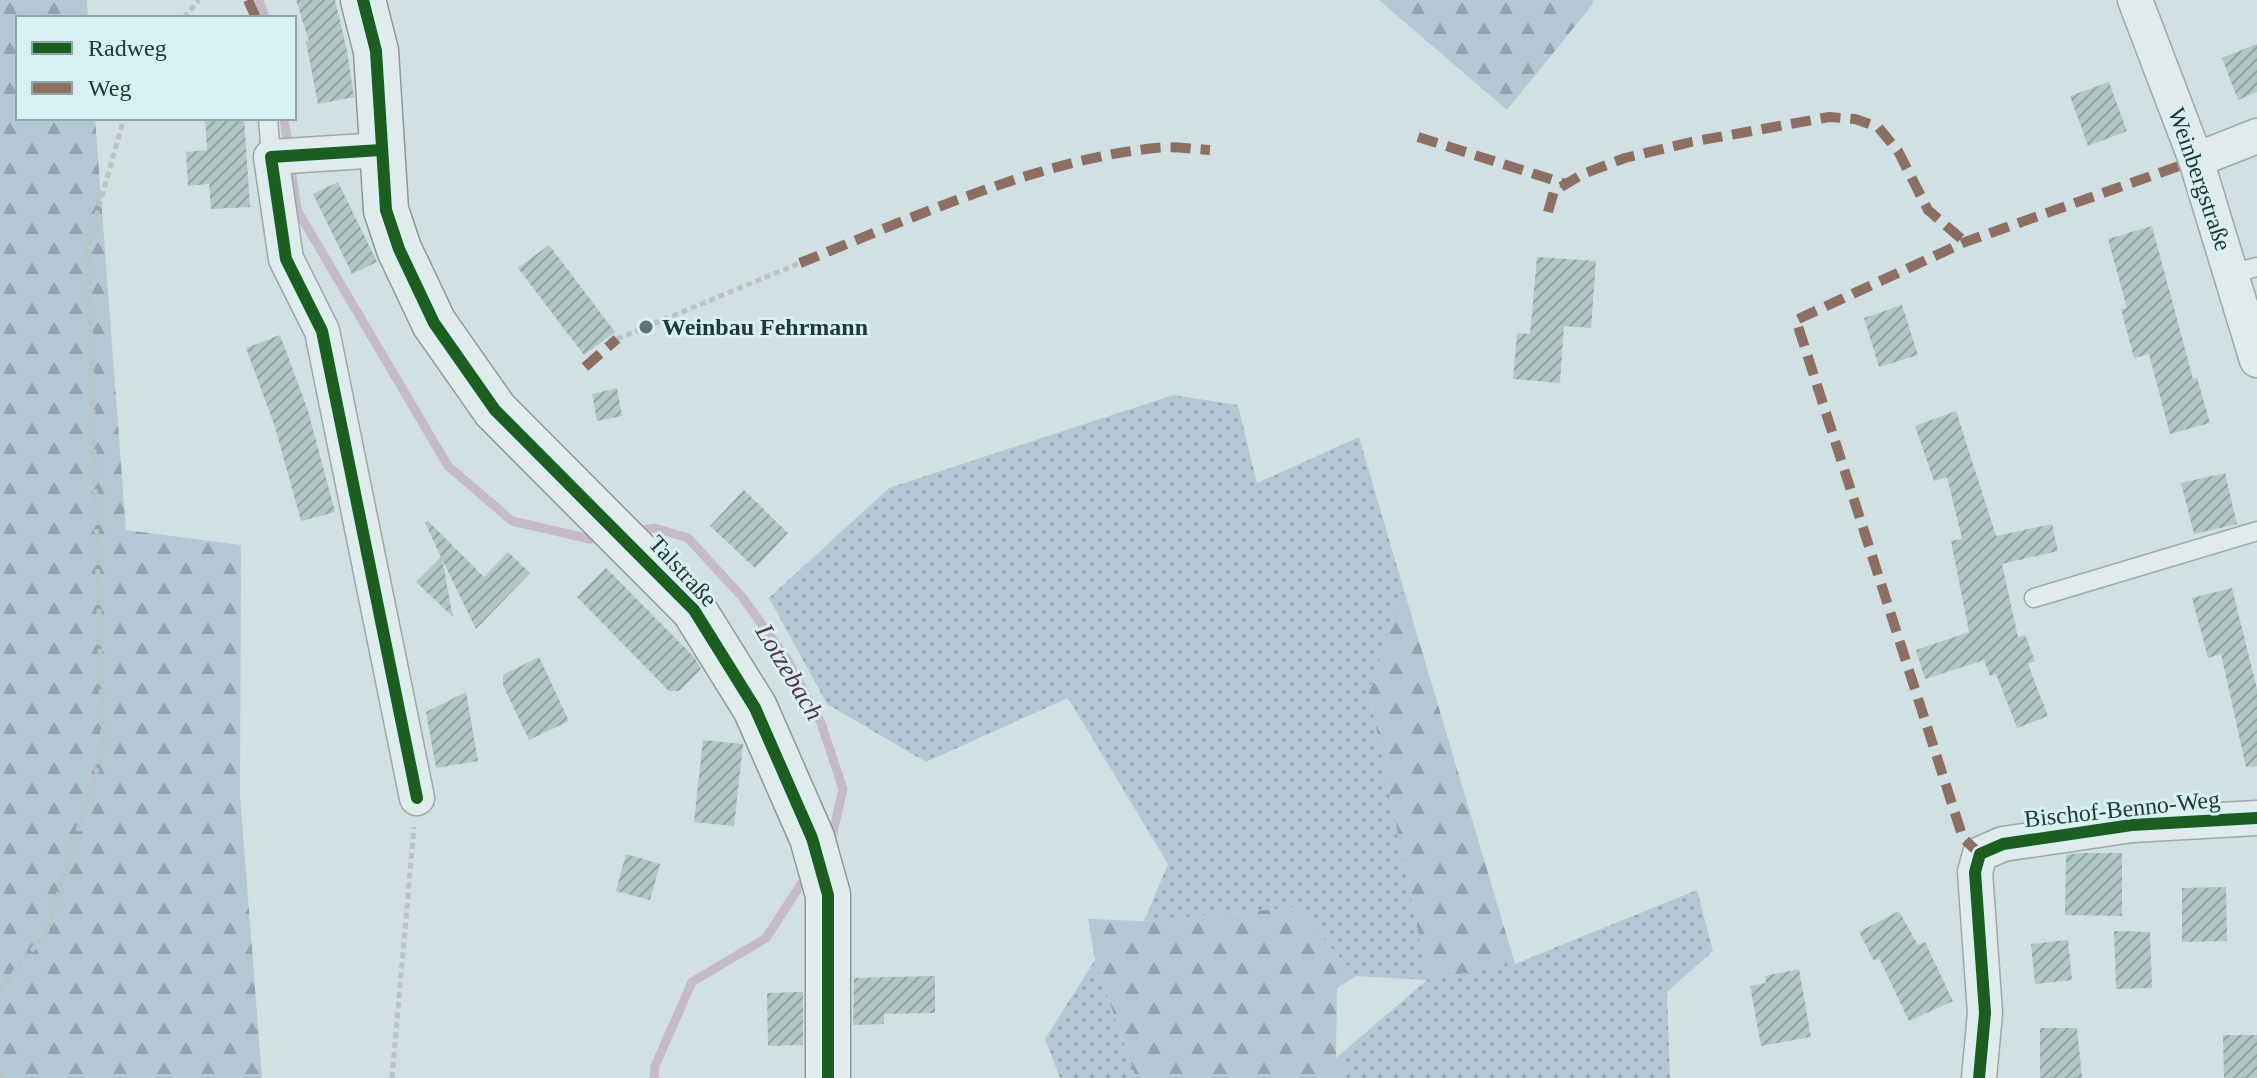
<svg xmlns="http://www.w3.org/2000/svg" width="2257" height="1078" font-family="Georgia,serif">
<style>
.grass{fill:url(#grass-dots)}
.forest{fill:url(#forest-firs)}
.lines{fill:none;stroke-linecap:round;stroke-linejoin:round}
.stream{stroke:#c5bac8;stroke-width:9}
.building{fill:url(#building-hatch)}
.lane-casing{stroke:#99a8a9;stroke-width:21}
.street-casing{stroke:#99a8a9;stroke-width:37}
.secondary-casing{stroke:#899898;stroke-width:47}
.path{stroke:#b8c3c4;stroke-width:5;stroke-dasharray:6 4;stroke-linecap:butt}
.lane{stroke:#e1ebec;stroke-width:18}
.street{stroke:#e1ebec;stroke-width:34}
.secondary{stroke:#e1ebec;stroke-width:44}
.quiet{stroke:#8d6e63;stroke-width:10;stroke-dasharray:20 10;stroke-linecap:butt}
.cycleway-casing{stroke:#d8f0f3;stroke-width:17}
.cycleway{stroke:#1b5e20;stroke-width:12}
.poi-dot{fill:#5f7372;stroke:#d8f0f3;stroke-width:3}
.labels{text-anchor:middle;stroke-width:6;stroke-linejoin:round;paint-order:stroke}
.street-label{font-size:24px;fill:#213835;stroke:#d8f0f3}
.poi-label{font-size:24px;font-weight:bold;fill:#213835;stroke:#d8f0f3;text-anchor:start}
.water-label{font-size:26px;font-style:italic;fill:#56324a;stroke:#d8f0f3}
</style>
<defs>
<pattern id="grass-dots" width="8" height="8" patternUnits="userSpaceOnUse" patternTransform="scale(2)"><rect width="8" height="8" fill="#b4c7d5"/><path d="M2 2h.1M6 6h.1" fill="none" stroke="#92a3ae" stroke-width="1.8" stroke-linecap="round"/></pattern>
<pattern id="forest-firs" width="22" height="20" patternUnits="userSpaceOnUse" patternTransform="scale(2)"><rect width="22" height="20" fill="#b4c7d5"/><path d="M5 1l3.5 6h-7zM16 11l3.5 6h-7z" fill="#92a3ae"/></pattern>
<pattern id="building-hatch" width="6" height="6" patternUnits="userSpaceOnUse" patternTransform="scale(2)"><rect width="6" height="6" fill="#b2c6c5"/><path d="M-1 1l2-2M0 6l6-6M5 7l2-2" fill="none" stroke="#90a2a1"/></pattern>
</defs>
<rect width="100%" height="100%" fill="#d1e1e3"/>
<g class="grass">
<path d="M1173,395l65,10 19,78 102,-46 44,150 -34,106 59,287 87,-16 182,-74 16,61 -46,41 3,86h-323l-11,-20 91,-78 -71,-4 -60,-69 -152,14 24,-57 -100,-166 -142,64 -99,-58 -58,-106 120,-110z"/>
<path d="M1095,960l41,118h-76l-15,-39z"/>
</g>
<g class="forest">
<path d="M0,0h87l1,18h-70v100h77l31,412 115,15 -1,250 22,283h-262z"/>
<path d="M1379,0h214l-1,5 -85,105z"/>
<path d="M1403,587l112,377 -87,16 -59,-287z"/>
<path d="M1296,907l60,69 -19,12 -1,70 11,20h-211l-41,-118 -7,-41 56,2z"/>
</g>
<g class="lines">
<g class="stream">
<path d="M259,0l6,18"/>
<path d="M284,118l13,92 151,256 64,55 78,18 11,-2"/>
<path d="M635,531l20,-3 33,10 55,60 44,61 34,64 22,66 -11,48 -4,6"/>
<path d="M654,1078l1,-12 37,-84 74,-44 41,-63"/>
</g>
</g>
<g class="building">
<path d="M296,0h39l12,51 7,46 -36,7 -12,-62 3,-1z"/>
<path d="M2257,44v48l-19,8 -16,-42z"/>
<path d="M2109,82l18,49 -39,15 -18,-50z"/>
<path d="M205,118h39l6,89 -39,2 -2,-25 -21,2 -2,-34 21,-2z"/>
<path d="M338,182l39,80 -25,12 -39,-80z"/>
<path d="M2152,226l41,153 4,-1 13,45 -40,11 -21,-80 -15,4 -13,-49 6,-1 -19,-69z"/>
<path d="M549,245l66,87 -31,23 -66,-87z"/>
<path d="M1537,257l59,4 -5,67 -27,-2 -4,57 -47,-4 4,-46 13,1z"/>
<path d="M1902,305l16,50 -39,12 -15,-49z"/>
<path d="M280,335l28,76 27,101 -34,9 -26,-94 -29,-79z"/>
<path d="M617,388l5,28 -25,5 -5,-27z"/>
<path d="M1956,411l40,125 56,-12 6,27 -56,13 16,73 7,-2 10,26 -7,3 20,52 -31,12 -21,-54 -6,2 -6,-16 -59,19 -9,-29 53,-18 -18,-91 11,-2 -15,-62 -13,4 -19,-55z"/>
<path d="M2225,473l12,51 -43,10 -13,-51z"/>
<path d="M744,490l44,43 -33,35 -45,-42z"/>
<path d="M428,521l56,56 24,-25 22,21 -54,56 -34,-70 11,58 -37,-35 25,-25 -16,-34z"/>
<path d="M606,568l88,89 7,12 -22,22h-10l-92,-94z"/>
<path d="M2232,588l25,101v77l-11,1 -25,-113 -13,4 -16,-60z"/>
<path d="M539,657l30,64 -40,19 -26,-55v-10z"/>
<path d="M466,692l12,69 -42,7 -10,-56z"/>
<path d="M703,740l40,4 -9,82 -40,-4z"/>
<path d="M2080,853h42v63l-57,-1 1,-60z"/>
<path d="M626,854l34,10 -10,36 -34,-9z"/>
<path d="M2226,887l1,54 -45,1v-54z"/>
<path d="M1899,911l19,34 7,-3 28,59 -44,20 -30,-63 -5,3 -15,-29z"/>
<path d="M2114,931l36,1 2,56 -36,1z"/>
<path d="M2068,940l4,40 -37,4 -4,-40z"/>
<path d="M1799,969l12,68 -50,9 -11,-60 16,-3 -1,-7z"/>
<path d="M935,976v37l-51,1v10l-31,1 1,-47z"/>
<path d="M803,992v53l-35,1 -1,-53z"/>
<path d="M2040,1028h37l5,50h-42z"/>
<path d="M2223,1035h34v43h-33z"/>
</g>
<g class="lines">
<defs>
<g id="lane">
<path d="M268,118l3,39"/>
<path d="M2231,274l26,-7"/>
<path d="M2034,598l223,-67"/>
</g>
<g id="street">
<path d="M2135,0l61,160 61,200"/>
<path d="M381,150l-110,7 15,102 36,72 95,467"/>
<path d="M2196,160l61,-24"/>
<path d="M1979,1078l6,-65 -10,-141 5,-18 23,-10 129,-19 125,-7"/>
</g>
<path id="secondary" d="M363,0l13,51 10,159 13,39 35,74 61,87 199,200 61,98 57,130 16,57v183"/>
</defs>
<use href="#lane" class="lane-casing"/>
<use href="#street" class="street-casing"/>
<use href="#secondary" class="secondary-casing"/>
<g class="path">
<path d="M184,18l15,-18"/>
<path d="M617,339l183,-76"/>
<path d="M0,990l46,-57 57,-183 -15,-505 36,-127"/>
<path d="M0,1073l1,5"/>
<path d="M392,1078l22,-251"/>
</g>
<use href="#lane" class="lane"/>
<use href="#street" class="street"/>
<use href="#secondary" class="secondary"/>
<g class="quiet">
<path d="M248,0l8,18"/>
<path d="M1418,137l148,47"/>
<path d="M1548,212l6,-21 29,-17 42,-16 66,-16 138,-25 26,2 23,8 20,24 30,59 37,32"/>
<path d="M800,263c110,-44 237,-103 355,-115 18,-2 37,1 55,2"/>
<path d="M585,367l32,-28"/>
<path d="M1980,854l-17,-16 -167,-518 169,-78 231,-82"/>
</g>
<defs>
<g id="cycleway">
<path d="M363,0l13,51 10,159 13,39 35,74 61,87 199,200 61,98 57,130 16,57v183"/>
<path d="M381,150l-110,7 15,102 36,72 95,467"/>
<path d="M1979,1078l6,-65 -10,-141 5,-18 23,-10 129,-19 125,-7"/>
</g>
</defs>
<use href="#cycleway" class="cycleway-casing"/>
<use href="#cycleway" class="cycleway"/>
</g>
<circle class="poi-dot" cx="646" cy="327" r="8"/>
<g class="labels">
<g class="street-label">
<text transform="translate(2200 179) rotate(71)" y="8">Weinbergstraße</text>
<text transform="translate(683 571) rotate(47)" y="8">Talstraße</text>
<text transform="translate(2122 809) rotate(-6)" y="8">Bischof-Benno-Weg</text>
</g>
<g class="poi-label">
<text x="662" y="335">Weinbau Fehrmann</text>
</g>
<g class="water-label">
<text transform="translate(790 672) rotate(59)" y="9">Lotzebach</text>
</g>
</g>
<rect x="16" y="16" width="280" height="104" fill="#d8f0f3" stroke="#8fa6a7" stroke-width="2"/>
<rect x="32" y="42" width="40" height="12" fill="#1b5e20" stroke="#8fa6a7" stroke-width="2"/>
<text x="88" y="56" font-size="24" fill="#213835">Radweg</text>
<rect x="32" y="82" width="40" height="12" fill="#8d6e63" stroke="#8fa6a7" stroke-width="2"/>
<text x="88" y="96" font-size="24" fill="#213835">Weg</text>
</svg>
